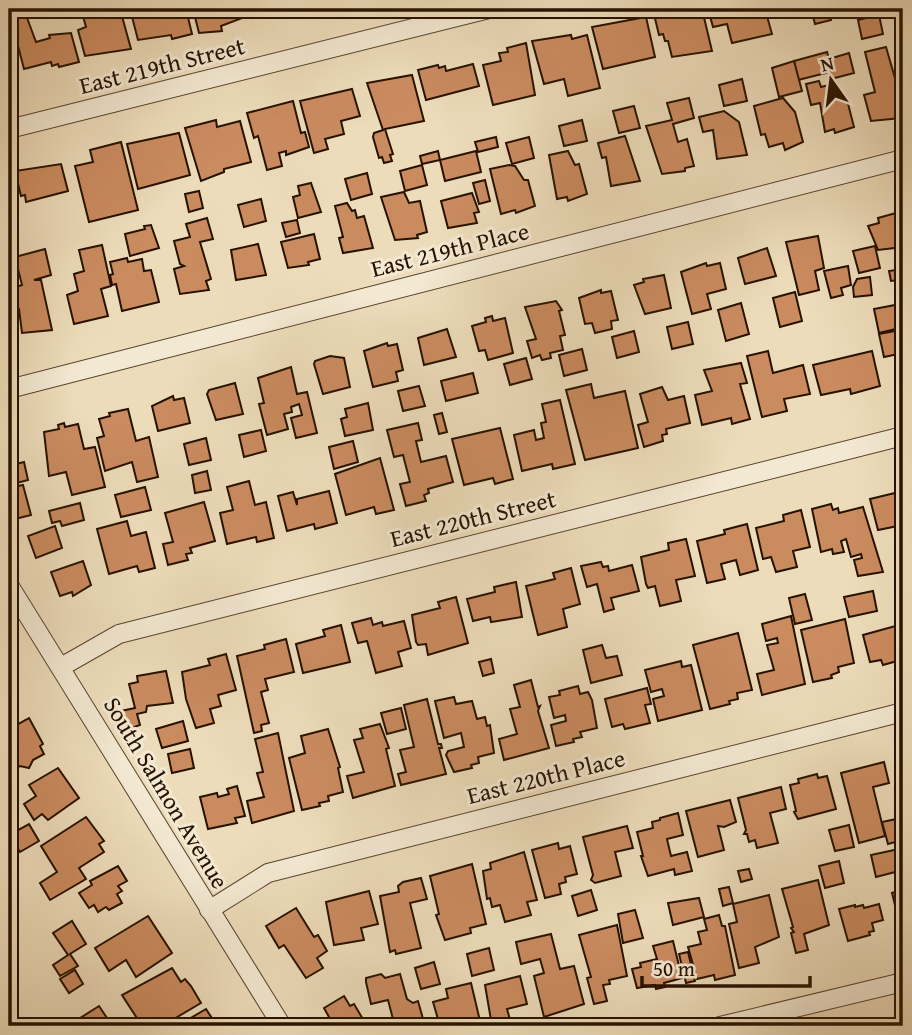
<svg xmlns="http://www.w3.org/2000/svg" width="912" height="1035" font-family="'Gentium Book Plus',serif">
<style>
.building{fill:#ca8b5f;stroke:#271200;stroke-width:2}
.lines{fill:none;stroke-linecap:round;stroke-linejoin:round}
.street-casing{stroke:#58442e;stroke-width:20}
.street{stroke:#f3e8d2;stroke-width:18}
.labels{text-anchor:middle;stroke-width:6;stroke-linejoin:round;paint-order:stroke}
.street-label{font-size:24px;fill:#271200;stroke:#f3e8d2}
</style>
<rect width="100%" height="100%" fill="#eddcba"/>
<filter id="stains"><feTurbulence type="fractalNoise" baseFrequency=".00286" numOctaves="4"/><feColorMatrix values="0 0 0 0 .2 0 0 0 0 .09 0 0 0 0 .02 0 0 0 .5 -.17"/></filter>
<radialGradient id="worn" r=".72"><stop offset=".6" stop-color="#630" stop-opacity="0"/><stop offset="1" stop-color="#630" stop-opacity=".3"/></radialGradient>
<g class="building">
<path d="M81,9h39l11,40 -46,7 -7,-26 8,-3z"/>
<path d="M130,9h56l6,25 -20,5 -1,-4 -33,5z"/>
<path d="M193,9h50l2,8 -24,9 1,5 -23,2z"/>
<path d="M251,9h27l-6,1 1,3 -20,5z"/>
<path d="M660,9h42l10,42 -40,6 -4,-16h-3l-2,-7 -4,1 -6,-25z"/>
<path d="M708,9h57l7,25 -40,9 -5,-19 -14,3z"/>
<path d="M811,9h17l3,11 -16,4z"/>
<path d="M26,15l10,27 14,-4 -1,-3 22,-2 8,29 -20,5 -1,-3 -6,2 -1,-4 -27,7 -13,-50z"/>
<path d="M879,15l4,19 -21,5 -4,-19z"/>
<path d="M646,17l9,40 -52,12 -11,-42z"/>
<path d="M571,35l1,4 15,-4 13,53 -32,8 -4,-17 -20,5 -12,-43z"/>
<path d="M526,43l9,52 -42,10 -10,-40 18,-4 -2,-8 9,-1 -1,-4z"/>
<path d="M9,45l8,33 -8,2z"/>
<path d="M886,47l17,59 -5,1 3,11 -30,3 -7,-26 11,-3 -10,-40z"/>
<path d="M827,52l2,7 20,-6 5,20 -23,6 -1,-7 -32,8 -4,-19z"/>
<path d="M794,61l8,30 -23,6 -7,-29z"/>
<path d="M473,64l6,22 -53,14 -8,-30 20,-5 1,3 6,-2 1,5z"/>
<path d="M412,75l12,46 -39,8 8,25 -3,1 2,6 -8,2 -2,-6 -3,1 -6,-21 1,-4 9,-3 -16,-47z"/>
<path d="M742,79l5,22 -23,5 -5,-21z"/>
<path d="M819,81l2,6 16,-4 4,14 5,-1 8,31 -19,6 -1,-4 -9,3 -5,-29 -9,2 -5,-21z"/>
<path d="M352,89l8,27 -19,5 3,13 -19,5 3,10 -14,4 -14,-52z"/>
<path d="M689,98l5,20 -21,6 5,18 9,-3 7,27 -9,2v3l-23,3 -16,-48 26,-6 -5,-17z"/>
<path d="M783,98l12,14 8,30 -18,8 -2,-7 -14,4 -4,-13 -4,1 -7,-29z"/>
<path d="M293,101l8,32 4,-1 4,15 -23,8v-4l-7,2 3,13 -15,4 -9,-34 -4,2 -7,-25z"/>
<path d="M634,106l6,22 -21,5 -6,-22z"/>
<path d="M724,111l15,11 8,33 -30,4 -4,-29 -10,2 -4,-15z"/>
<path d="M216,120l1,7 23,-6 11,41 -27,7v3l-23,9 -16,-53z"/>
<path d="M582,120l5,21 -23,5 -5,-20z"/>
<path d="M179,133l11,42 -52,14 -11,-45z"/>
<path d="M625,136l15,45 -29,5 -5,-29 -4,1 -4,-15z"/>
<path d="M496,137l2,10 -20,5 -3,-10z"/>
<path d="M529,137l5,21 -22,6 -6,-21z"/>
<path d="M121,142l17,68 -49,12 -14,-56 18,-4 -3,-12z"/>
<path d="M438,151l2,9 -18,4 -2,-8z"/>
<path d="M476,151l5,21 -36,9 -5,-21z"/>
<path d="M568,151l7,14 4,-1 8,30 -19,7 -1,-4 -10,2 -8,-44z"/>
<path d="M61,164l7,27 -42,11 -1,-7 -4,1 -6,-25z"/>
<path d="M422,165l5,20 -22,6 -5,-20z"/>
<path d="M509,165l6,1 9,14h4l7,26 -19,7 -1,-3 -14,4 -11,-45z"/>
<path d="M367,173l5,21 -21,6 -6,-21z"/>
<path d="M485,180l5,21 -11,3 -6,-21z"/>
<path d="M311,183l10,29 -23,6 -5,-21 7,-2 -2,-9z"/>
<path d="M199,191l4,17 -14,4 -4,-18z"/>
<path d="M404,192l5,11 11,-2 7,31 -10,3 1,3 -23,2 -14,-43z"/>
<path d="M472,193l7,19 -5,1 3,10 -29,5 -7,-27z"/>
<path d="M261,199l5,22 -22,6 -6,-22z"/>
<path d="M347,203l5,8 3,-1 2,8 7,-2 9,32 -30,5 -4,-15 4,-1 -8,-31z"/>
<path d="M903,211v36l-25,3 -10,-24 11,-3 -1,-5z"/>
<path d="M207,218l6,21 -13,3 11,37 -5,2 3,9 -29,4 -6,-25 10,-3 -4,-2 -6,-23 16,-4 -4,-13z"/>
<path d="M297,220l3,13 -14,4 -4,-14z"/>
<path d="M151,225l8,23 -29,8 -5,-22 20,-5 -1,-3z"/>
<path d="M314,234l6,25 -12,3 1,3 -21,3 -7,-26z"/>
<path d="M818,236l6,32 -9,3 4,19 -20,5 -13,-53z"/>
<path d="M258,244l8,31 -30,5 -5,-30z"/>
<path d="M102,245l9,41 -10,3 7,27 -34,8 -7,-29 11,-4 -4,-17 10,-3 -5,-21z"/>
<path d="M875,246l5,22 -21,5 -6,-22z"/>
<path d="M767,248l9,28 -31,8 -7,-26z"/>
<path d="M45,249l6,26 -17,5h7l11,50 -30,3 -3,-24 -10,3v-23l13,-4 -7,-28z"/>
<path d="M127,258l1,4 14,-3 2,12 7,-1 8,32 -37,9 -6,-27 -4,1 -2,-10 3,-1 -3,-12z"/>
<path d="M706,263l1,3 13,-3 6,26 -19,5 4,15 -19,5 -11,-42z"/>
<path d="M848,266l3,19 -10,3 2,7 -12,3 -7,-27z"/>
<path d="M903,269v34l-5,-23 -7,1 -2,-10z"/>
<path d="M664,275l7,33 -26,6 -11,-29 10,-3 -1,-3z"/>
<path d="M870,277l2,18 -18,2 -1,-10 4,-8z"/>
<path d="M601,290v3l10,-2 7,29 -7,1 1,8 -17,4 -3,-10 -7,1 -6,-26z"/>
<path d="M795,292l7,29 -22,6 -7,-29z"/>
<path d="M556,301l6,9 -3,1 6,24 -5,1 3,14 -13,3 1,5 -9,2 -2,-5 -8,3 -5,-17 9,-2 -11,-32z"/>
<path d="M741,303l8,31 -23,7 -8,-31z"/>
<path d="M895,305l5,23 -21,5 -5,-24z"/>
<path d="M492,316l1,5 12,-3 8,35 -25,7 -3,-10 -6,1 -7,-25 14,-4 -1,-4z"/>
<path d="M688,322l5,22 -21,5 -5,-22z"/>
<path d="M447,329l9,28 -32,8 -6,-27z"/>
<path d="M900,330l3,23 -19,4 -5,-23z"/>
<path d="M634,331l5,21 -22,6 -5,-21z"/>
<path d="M387,343l1,3 9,-2 6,26 -7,2 2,9 -25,6 -9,-36z"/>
<path d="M582,349l5,21 -23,6 -5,-21z"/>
<path d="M768,351l5,22 30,-8 7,29 -26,5 3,12 -25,6 -15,-61z"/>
<path d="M872,351l8,35 -29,8 -1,-5 -29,6 -8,-30z"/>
<path d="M330,356l14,2 6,29 -27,7 -9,-30 1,-3z"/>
<path d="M526,358l6,21 -22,6 -6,-21z"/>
<path d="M741,363l6,20 -7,1 10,35 -18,5 -1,-6 -29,7 -7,-30 17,-4 -8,-21z"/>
<path d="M291,367l6,27 10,-2 10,41 -21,5 -5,-20 11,-3 -3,-11 -8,3 1,5 -8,2 4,15 -21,6 -8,-31 5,-1 -6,-25z"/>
<path d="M473,373l5,20 -32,8 -5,-20z"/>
<path d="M235,383l8,31 -27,6 -9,-26 2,-4z"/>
<path d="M591,384l3,14 31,-7 13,57 -53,12 -19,-70z"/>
<path d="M419,386l6,20 -22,5 -5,-20z"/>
<path d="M662,387l6,13 16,-4 6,27 -24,6 1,5 -5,1 1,6 -19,6 -6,-22 10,-3 -8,-28z"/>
<path d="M173,396l1,4 10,-2 6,25 -32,8 -6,-25z"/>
<path d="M560,400l15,64 -22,5 -1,-5 -30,7 -8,-36 20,-5 2,10 8,-2 -3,-15 5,-1 -4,-18z"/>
<path d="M368,403l5,27 -28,6 -4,-17 6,-2 -2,-8z"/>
<path d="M128,409l8,32 13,-4 9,40 -21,5 -5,-20 -27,9 -8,-33 7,-2 -5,-17 11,-3 -1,-3z"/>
<path d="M442,413l5,19 -8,2 -5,-19z"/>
<path d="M64,423l1,4 13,-3 6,25 11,-2 10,40 -33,8 -6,-23 -17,4 -5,-44 15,-3 -1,-4z"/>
<path d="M418,423l4,17 -6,1 5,21 25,-6 7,26 -25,7 1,4 -5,2 2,6 -20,5 -6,-22 10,-2 -7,-27 -9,2 -7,-27z"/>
<path d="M500,428l13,51 -18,5 -2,-6 -29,7 -12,-46z"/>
<path d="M261,430l5,21 -22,6 -5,-22z"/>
<path d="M206,438l5,22 -22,5 -5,-21z"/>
<path d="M11,440l5,24 8,-2 4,18 -19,5z"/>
<path d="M353,441l5,21 -24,7 -5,-22z"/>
<path d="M380,458l14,52 -18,4 -2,-7 -28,8 -11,-41z"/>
<path d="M207,471l4,19 -16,3 -3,-18z"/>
<path d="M249,481l6,24 11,-3 8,36 -17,4 -1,-5 -29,7 -7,-31 13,-3 -6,-23z"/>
<path d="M903,484v41l-25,5 -8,-31 29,-7 -2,-6z"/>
<path d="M23,485l8,30 -20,5 -2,-32z"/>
<path d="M145,487l6,23 -30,7 -6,-22z"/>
<path d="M329,491l8,32 -22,6 -1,-5 -27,7 -9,-35 15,-4 4,13v-6z"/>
<path d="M204,502l11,39 -25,7 2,5 -6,1 2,6 -20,5 -5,-21 10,-2 -8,-29z"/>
<path d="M80,503l4,17 -22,6 -2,-5 -8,2 -3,-12z"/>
<path d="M831,504l2,6 5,-2 1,5 24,-6 20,65 -25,4 -4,-16 8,-2 -1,-4 -10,3 -5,-18 -5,2 3,11 -11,2 -1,-5 -11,3 -9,-43z"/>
<path d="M801,510l9,37 -17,4 4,16 -21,5 -5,-15 -8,2 -7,-31 28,-7 -1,-6z"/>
<path d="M127,521l4,15 15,-4 9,36 -16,4 -2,-6 -28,8 -12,-45z"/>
<path d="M747,524l11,46 -18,5 -4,-15 -15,4 4,15 -18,4 -10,-42 28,-7 -1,-4z"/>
<path d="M55,526l7,22 -26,10 -8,-22z"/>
<path d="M686,539l9,37 -19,4 5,21 -21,5 -5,-20 -7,2 -2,-4 -5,-27 28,-7 -1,-7z"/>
<path d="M83,561l8,24 -18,11 -1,-4 -12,4 -9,-24z"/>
<path d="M601,562l2,5 5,-1 1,5 23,-6 7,26 -28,7 3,11 -10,3 -7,-28 -10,3 -6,-21z"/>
<path d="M571,568l9,36 -17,5 4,18 -29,8 -12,-49 29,-7 -2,-6z"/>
<path d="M516,582l6,35 -31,5 -1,-5 -17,4 -6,-22 28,-7 -1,-5z"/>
<path d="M873,591l4,20 -28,6 -5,-20z"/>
<path d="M805,594l7,26 -17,4 -6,-26z"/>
<path d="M456,597l12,46 -40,12 -2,-11 -8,1 -2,-3 -4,-27 28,-7 -2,-6z"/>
<path d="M791,616l14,68 -43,11 -5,-21 17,-4 -7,-25 11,-2 -1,-5 -11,3 -4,-17z"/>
<path d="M371,618l2,7 9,-3 1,4 21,-5 7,27 -13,4 4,14 -26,7 -9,-32 -9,2 -6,-20z"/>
<path d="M845,619l9,44 -16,4 1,5 -8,3 1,3 -19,4 -12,-52z"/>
<path d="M341,625l9,37 -47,11 -7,-29 29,-8 -2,-6z"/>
<path d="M899,625l4,29 -8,2 2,5 -14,4 -2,-5 -11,2 -7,-27z"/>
<path d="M738,633l14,57 -15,3 1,6 -9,2 1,3 -20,5 -17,-64z"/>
<path d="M286,639l8,33 -29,7 3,11 -7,2 8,31 -8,2 1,6 -8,2 -17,-77 28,-7 -1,-4z"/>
<path d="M602,645l4,13 11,-2 5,19 -31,8 -8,-33z"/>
<path d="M226,654l10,36 -18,5 3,11 -11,3 4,14 -18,5 -10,-29 -4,-27 28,-7 -2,-6z"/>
<path d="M491,659l3,14 -11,3 -4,-14z"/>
<path d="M681,661l1,6 9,-2 11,45 -44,11 -5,-22 11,-3 -2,-7 -11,3 -6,-22z"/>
<path d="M166,671l7,32 -26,3 -1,6 -9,2 3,11 -8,3 -11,-17 14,-3 -6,-24 9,-2 -1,-6z"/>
<path d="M531,680l7,27 2,-1 -2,5 11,37 -45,12 -5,-21 18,-5 -7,-25 10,-2 -6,-22z"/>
<path d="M578,686l2,8 8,-2 4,8 5,28 -17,4 2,5 -9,2 1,3 -18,4 -5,-21 15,-4 -1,-6 -11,3 -5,-21 11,-2 -1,-4z"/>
<path d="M9,688l9,16v4l-6,4 -3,-2z"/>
<path d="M647,688l4,16 -6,1 5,18 -25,6 -2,-5 -11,3 -7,-28z"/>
<path d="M454,697l2,7 16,-3 5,18 8,-2 2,9 3,-1 4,28 -16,4 1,6 -8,2 1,3 -18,4 -8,-17 2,-4 16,-4 -3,-14 -17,5 -9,-37z"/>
<path d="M427,699l11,45h3l1,4h-3l7,26 -45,11 -3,-11 8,-2 -6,-22 14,-3 -10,-42z"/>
<path d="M401,708l5,21 -19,5 -6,-21z"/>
<path d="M29,718l14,26 -3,2 4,8 -11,6 -4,8 -9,-2 -6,3 -5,-12v-9l3,-2 -3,-17z"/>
<path d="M183,721l5,20 -26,7 -6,-19z"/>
<path d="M380,724l9,24 -3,1 9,37 -42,12 -6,-22 17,-4 -10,-32 9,-2 -3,-9z"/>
<path d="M328,729l12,38 -2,1 5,24 -15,4 1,5 -10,2 1,3 -18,4 -13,-52 16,-5 -4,-17z"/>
<path d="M278,733l16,78 -42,12 -5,-22 17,-4 -7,-24 6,-1 -8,-33z"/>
<path d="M190,749l4,19 -22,5 -4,-19z"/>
<path d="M884,762l5,21 -16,4 12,49 -26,7 -18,-70z"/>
<path d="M903,765v37l-5,-11 2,-1 -5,-23z"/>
<path d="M58,768l21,30 -31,22 -6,-6 -8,6 -10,-16 12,-8 -7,-11z"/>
<path d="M817,774l1,4 9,-2 9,33 -38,10 -4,-7 2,-1 -6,-26 9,-2 -1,-4z"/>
<path d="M237,786l8,30 -10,2 2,5 -29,6 -8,-32 17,-4 1,4 11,-3 -2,-5z"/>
<path d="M781,787l5,22 -16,4 8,30 -21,5 -2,-8 -6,2 -2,-8h-3l2,-4 -8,-32z"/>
<path d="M730,800l6,22 -12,5 -6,-1 6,24 -26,7 -12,-46z"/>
<path d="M678,813l5,22 -16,4 4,17 16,-4 5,19 -17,4 -1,-6 -26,7 -7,-20h2l-6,-24 16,-4 -1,-6 8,-2v-2z"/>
<path d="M86,817l18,24 -5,3 5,8 -25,16 7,11 -36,21 -10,-17 17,-11 -16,-26z"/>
<path d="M901,818l2,22 -15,4 -6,-22z"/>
<path d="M29,824l10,17 -19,11 -11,-17z"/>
<path d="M849,825l5,22 -19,4 -6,-21z"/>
<path d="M627,826l6,22 -18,4 6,24 -26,7 -4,-3 2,-5 -10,-38z"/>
<path d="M558,843l1,6 11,-3 7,28 -12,3 1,5 -7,2 2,10 -16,4 -13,-48z"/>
<path d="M899,849l4,21 -27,7 -5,-22z"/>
<path d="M524,852l13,48 -10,2 4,13 -26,7 -5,-17 -8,2 -2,-9 -3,1 -4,-28 8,-2 -1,-6z"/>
<path d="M839,861l5,22 -19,5 -6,-22z"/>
<path d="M472,864l14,60 -16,4 1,5 -26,7 -9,-25 3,-1 -9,-38z"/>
<path d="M118,866l9,15 -9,5 4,5 -5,3 5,9 -13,7 -3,-3 -8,5 -4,-7 -5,3 -10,-15 13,-8 -2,-4z"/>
<path d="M749,869l3,10 -11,3 -3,-11z"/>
<path d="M421,878l6,21 -17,4 11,45 -25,6 -1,-4 -5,2 -10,-56 19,-4 -1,-6 5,-4z"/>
<path d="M903,878v45l-4,-1 -7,-29 6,-2 -3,-10z"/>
<path d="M818,880l11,45 -25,9 4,16 -12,3 -5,-20 3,-1 -3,-4 2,-1 -11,-38z"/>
<path d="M729,887l4,16 -10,3 -4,-17z"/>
<path d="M591,890l6,20 -19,6 -6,-20z"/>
<path d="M369,891l9,33 -17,4 3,12 -30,5 -8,-43z"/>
<path d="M769,895l10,42 -24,10 4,16 -20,5 -10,-44 8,-2 -4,-18z"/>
<path d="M699,898l5,19 -31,8 -5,-22z"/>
<path d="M879,904l4,16 -11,3 2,8 -5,1 1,3 -22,6 -9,-32 16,-4v2l8,-2 1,3z"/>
<path d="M296,908l18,29 4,-2 9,16 -10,7 6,10 -17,10 -22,-33 -5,3 -13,-22z"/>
<path d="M635,910l8,28 -20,5 -5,-29z"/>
<path d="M719,915l3,11h3l10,49 -20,5 -1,-5 -17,4 -9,-32 13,-3 -3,-12 9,-2 -3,-11z"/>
<path d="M148,916l24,37 -36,24 -10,-17 -17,11 -14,-23z"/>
<path d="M72,921l14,23 -16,10 8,12 -18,10 -7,-11 15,-10 -15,-22z"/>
<path d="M617,925l10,51 -18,4 1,4 -7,1 4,16 -13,3 -7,-26 4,-1 -12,-42z"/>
<path d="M551,934l9,35 14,-3 10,38 -40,13 -10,-41 10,-3 -4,-14 -19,5 -5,-22z"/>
<path d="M673,941l9,37 -18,5 1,4 -9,2 -1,-4 -18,3 -5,-19 9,-2 -1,-4 17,-4 -4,-13z"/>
<path d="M489,948l5,22 -22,6 -5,-22z"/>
<path d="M688,952l7,29 -9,2 -7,-29z"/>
<path d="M434,962l6,22 -19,5 -6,-21z"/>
<path d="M172,968l9,14 4,-3 6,7 10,17 -39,23h-20l-20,-31z"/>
<path d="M75,970l8,14 -14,9 -9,-14z"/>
<path d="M381,974l4,4 15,-4 7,25 6,4 5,-2 7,25h-37l6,-3 -6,-23 -17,4 -5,-22v-4z"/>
<path d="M520,976l7,28 -20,5 4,14 4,-2 1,3 -24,2 -7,-41z"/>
<path d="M471,983l9,38 -10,5h-30l-7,-24 15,-4 -2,-9z"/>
<path d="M344,996l6,10 4,-2 13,22h-33l-10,-18z"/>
<path d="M99,1006l10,15 -9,5h-19l-4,-6z"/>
<path d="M206,1009l11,17h-40z"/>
</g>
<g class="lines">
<defs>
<g id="street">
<path d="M9,129l480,-120"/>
<path d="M9,389l894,-230"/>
<path d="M9,585l273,441"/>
<path d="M61,667l58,-33 784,-198"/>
<path d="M209,910l59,-37 635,-161"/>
<path d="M720,1026l183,-44"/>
</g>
</defs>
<use href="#street" class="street-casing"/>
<use href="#street" class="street"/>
</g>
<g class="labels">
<g class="street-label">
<text transform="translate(162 66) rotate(-14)" y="8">East 219th Street</text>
<text transform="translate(450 250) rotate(-14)" y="8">East 219th Place</text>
<text transform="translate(473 519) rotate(-14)" y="8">East 220th Street</text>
<text transform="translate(546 777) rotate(-14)" y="8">East 220th Place</text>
<text transform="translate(166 793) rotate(59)" y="8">South Salmon Avenue</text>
</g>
</g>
<rect width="912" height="1035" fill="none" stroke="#eddcba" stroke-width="35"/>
<rect x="10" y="10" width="891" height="1014" fill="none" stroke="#271200" stroke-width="3.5"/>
<rect x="18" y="18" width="877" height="1000" fill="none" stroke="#271200" stroke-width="2"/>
<g transform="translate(831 80) rotate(346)" stroke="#f3e8d2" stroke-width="5" paint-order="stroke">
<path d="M0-5L12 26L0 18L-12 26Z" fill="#271200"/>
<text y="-10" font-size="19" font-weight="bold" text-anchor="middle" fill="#271200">N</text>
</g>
<path d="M642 976v10h168v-10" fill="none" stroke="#271200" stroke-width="3.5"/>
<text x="653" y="976" font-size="21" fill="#271200" stroke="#f3e8d2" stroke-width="5" paint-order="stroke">50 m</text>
<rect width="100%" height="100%" filter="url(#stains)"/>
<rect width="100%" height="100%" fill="url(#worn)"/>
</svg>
